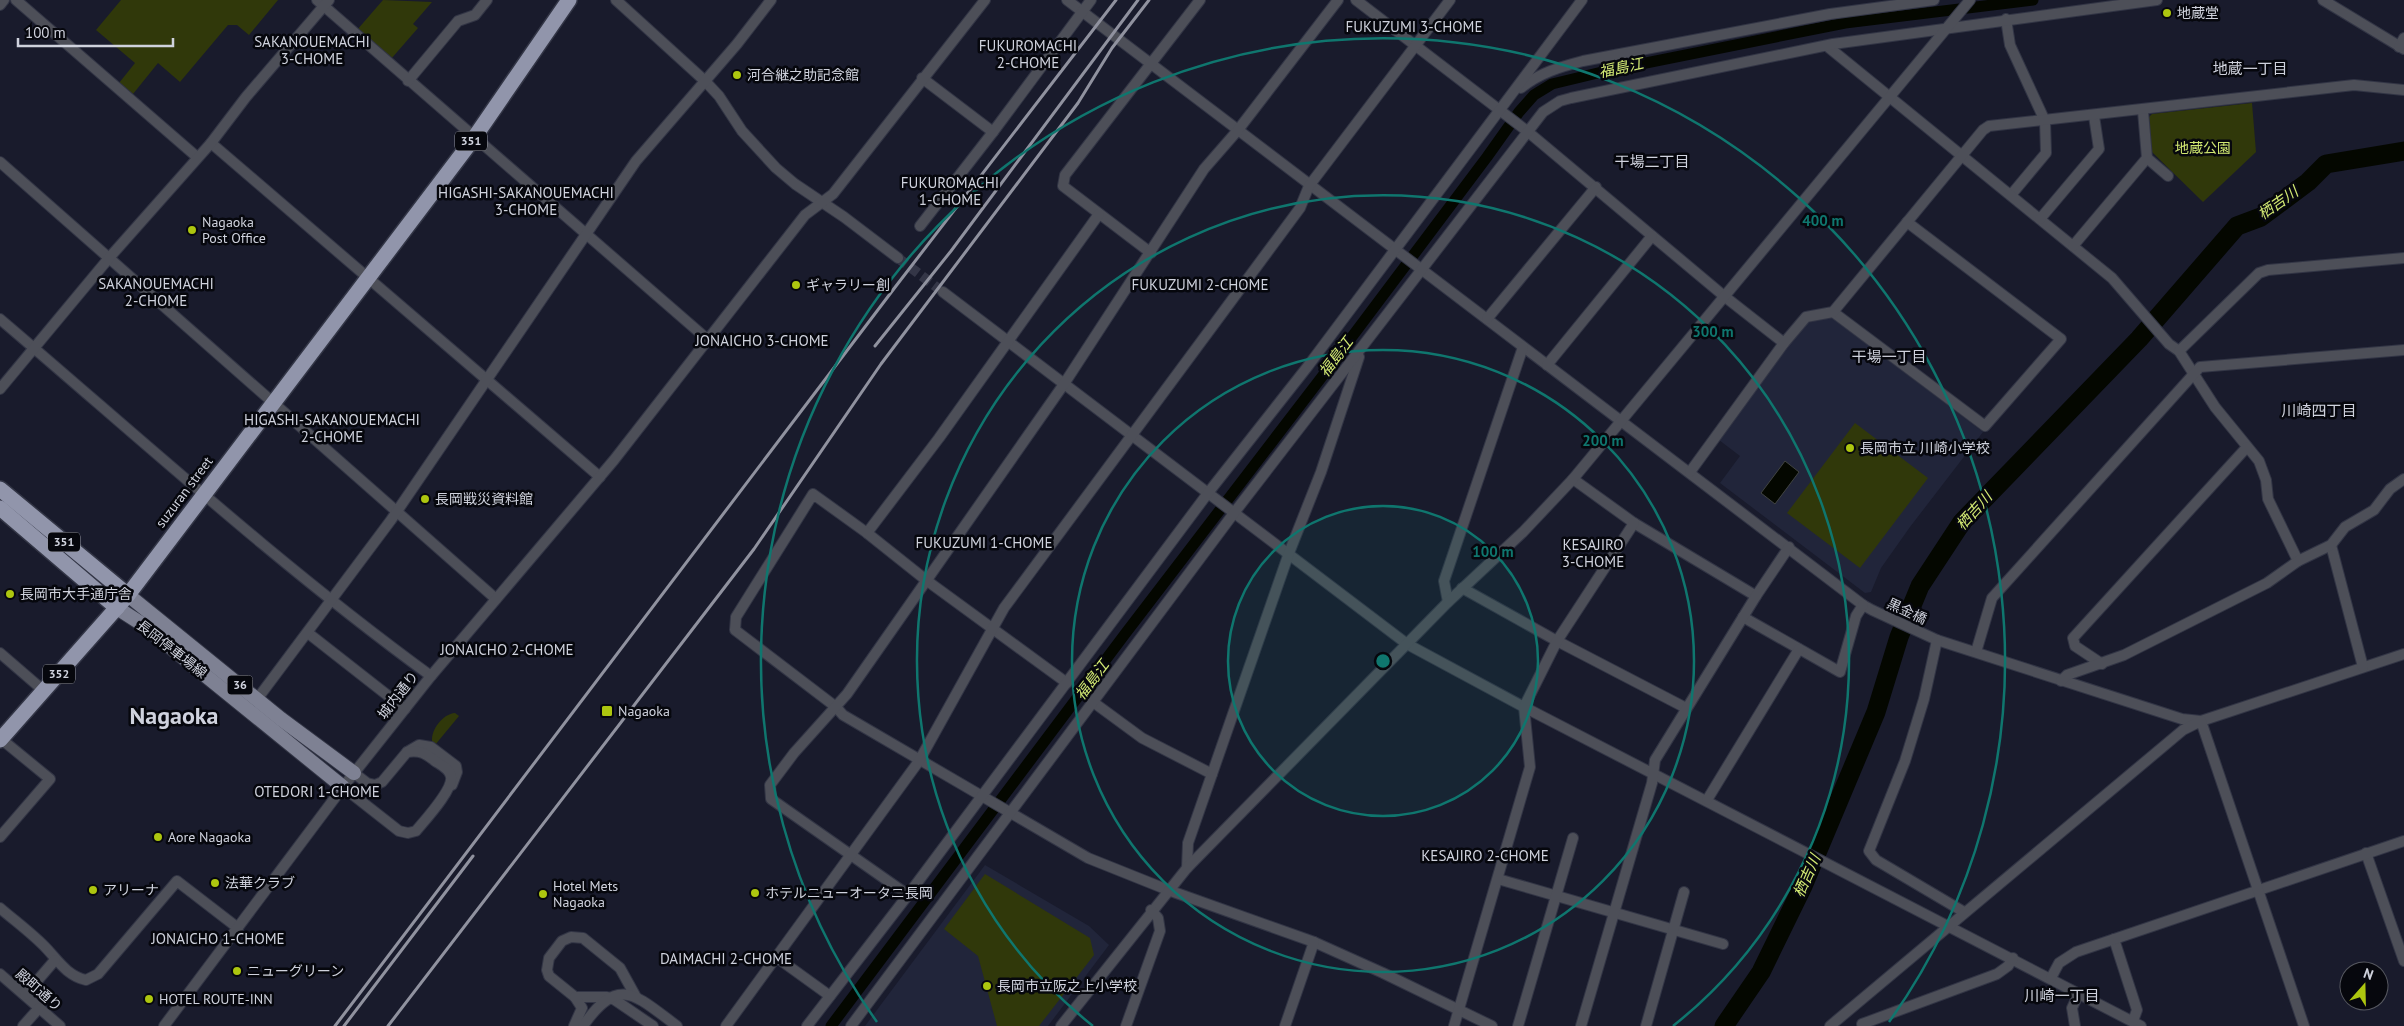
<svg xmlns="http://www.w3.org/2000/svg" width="2404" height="1026" font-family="'PT Sans','Noto Sans JP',sans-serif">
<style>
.built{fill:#21253a}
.green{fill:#30380a}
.water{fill:#040700;stroke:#414442}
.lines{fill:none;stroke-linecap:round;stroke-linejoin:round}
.canal{stroke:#040700;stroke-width:11}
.river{stroke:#040700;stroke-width:19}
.minor-tunnel{stroke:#343647;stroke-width:10;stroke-dasharray:10 5;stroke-linecap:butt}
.minor-casing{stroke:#323545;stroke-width:12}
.major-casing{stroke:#323545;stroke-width:16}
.highway-casing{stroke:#323545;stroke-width:18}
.minor{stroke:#4d4f58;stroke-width:10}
.major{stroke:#7e8193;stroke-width:14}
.highway{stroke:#9195ab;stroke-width:15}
.rail{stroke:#90929f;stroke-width:3}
.ring{fill:none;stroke:#0f766e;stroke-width:2.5}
.poi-dot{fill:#adc60f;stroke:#06070d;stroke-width:2}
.labels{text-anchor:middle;stroke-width:5;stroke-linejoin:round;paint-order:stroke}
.shield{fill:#06070d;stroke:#93959f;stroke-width:1}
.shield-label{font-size:12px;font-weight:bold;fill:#cfd2dd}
.poi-label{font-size:14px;fill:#cfd2dd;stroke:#06070d;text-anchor:start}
.park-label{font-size:14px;fill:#d1e871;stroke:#06070d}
.street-label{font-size:14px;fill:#cfd2dd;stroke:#06070d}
.neighbourhood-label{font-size:15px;fill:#cfd2dd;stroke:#06070d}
.water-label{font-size:15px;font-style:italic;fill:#d4eb74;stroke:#06070d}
.town-label{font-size:24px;font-weight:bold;fill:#cfd2dd;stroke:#06070d}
.centre{fill:#0f766e;stroke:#06070d;stroke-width:2.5}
.ring-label{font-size:15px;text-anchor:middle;font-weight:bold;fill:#0f766e;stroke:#06070d;stroke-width:5;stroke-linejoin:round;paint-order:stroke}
</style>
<rect width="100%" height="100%" fill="#191b2c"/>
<g class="built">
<path d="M1833,318l150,114 -73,95 -29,41 -10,24 -6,1 -145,-110 20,-27 -21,-16 86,-116 11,-4z"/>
<path d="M985,865l104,61 20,19 -61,81h-183z"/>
</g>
<g class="green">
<path d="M121,0h157l-29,35 -12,-10h-9l-48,57 -22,-19 -25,31 -14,-11 16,-20 -39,-33z"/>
<path d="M383,0l49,2 -19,22 5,4 -27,31 -34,-29z"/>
<path d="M2252,103l4,49 -53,50 -51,-50 -5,-33 5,-5z"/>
<path d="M1855,423l73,55 -68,90 -73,-55z"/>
<path d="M455,713l4,3 -24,29 -3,-4c-1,-12 11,-27 23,-28z"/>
<path d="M985,874l105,64 4,17 -55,71h-42l-19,-70 -34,-27z"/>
</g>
<path class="water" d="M1785,461l14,11 -24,32 -14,-11z"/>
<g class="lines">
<path class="canal" d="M831,1026l294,-392 196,-256 166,-221 32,-45 15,-17 18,-11 54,-13 239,-48 188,-23"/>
<path class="river" d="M1724,1026l37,-54 42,-86 73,-174 23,-75 21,-51 42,-64 177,-183 98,-113 24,-9 47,-35 18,-18 78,-13"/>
<path class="minor-tunnel" d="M898,258l45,34"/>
<defs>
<g id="minor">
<path d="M16,0l181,157"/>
<path d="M317,0l390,339"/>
<path d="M616,0l89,81 14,15 23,35 34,37 19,16 49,33 54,41"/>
<path d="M1067,0l796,605 9,5 65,30 245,79 19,2 203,-67"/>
<path d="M1356,0l171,131 197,165 60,47"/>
<path d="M2323,0l81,49"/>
<path d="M0,5l4,-5"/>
<path d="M2006,19l4,26 35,76 1,32 -35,42"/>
<path d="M1827,46l285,232 57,66 10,7 36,56 44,54 7,19 2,19 30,62"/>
<path d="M2399,47l5,-9"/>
<path d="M922,78l71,54"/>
<path d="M408,81l50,-60 17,-6 12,-15"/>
<path d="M1521,88c18,-15 39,-21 62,-27l247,-47 104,-14"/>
<path d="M211,143l389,334"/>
<path d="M2147,158l21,18"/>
<path d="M0,162l496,437"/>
<path d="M2040,219l59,-70 -5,-33"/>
<path d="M920,226l73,-94 98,-132"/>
<path d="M2073,246l74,-88 -4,-47"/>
<path d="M1151,253l-88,-67 2,-11 135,-175"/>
<path d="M943,292l464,352 117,63 617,319"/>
<path d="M1833,312l152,114 76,-87 -154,-117"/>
<path d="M0,319c142,121 280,247 431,357"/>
<path d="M1487,319l109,-132"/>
<path d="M2179,351l80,-78 9,-3 136,-12"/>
<path d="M1547,365l105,-129"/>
<path d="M0,389l109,-131 102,-115 35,-46 83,-97"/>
<path d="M1690,472l94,-129 22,-26 27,-5 150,-182 6,-4 365,-41 50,5"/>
<path d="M1573,479l61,44 122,73"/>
<path d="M867,533l72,-95 160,-224"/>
<path d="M2331,545l32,122"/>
<path d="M1462,588l95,53 129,67"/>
<path d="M1448,602l-4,-21 79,-234"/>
<path d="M1743,617l97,55 16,-56 7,-11"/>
<path d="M308,633l97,76"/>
<path d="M1937,640l-13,59 -19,62 -36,90 7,9 88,52"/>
<path d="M1976,652l16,-54 208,-231 204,-17"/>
<path d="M0,653l44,38"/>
<path d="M2102,664l-27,-18 -2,-8 174,-191"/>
<path d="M2061,681l6,-6 57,-20 143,-72 31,-22 33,-16 14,-18 29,-17 16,-21 14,-10"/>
<path d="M1067,683l-141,-103 -59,-47 -54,-39 -77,123 -1,13 101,77 7,8 245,143 80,32 146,52 69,31 109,53"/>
<path d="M258,698l133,-178 245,-359 101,-117 34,-44"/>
<path d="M1093,702l49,36 70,36"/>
<path d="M0,738l50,41 -50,58"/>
<path d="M354,773l13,10 8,2 7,-3 25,-30 12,-7 12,2 25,19 1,6 -5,13"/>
<path d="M343,787l56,44 9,2 8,-2c9,-11 37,-41 35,-54 -1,-8 -10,-12 -16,-16 -10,-8 -15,-11 -28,-9"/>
<path d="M1707,800l92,-151"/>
<path d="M2366,853l38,108"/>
<path d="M1187,868l1,-25 101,-290 32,-81 38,-115"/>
<path d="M1498,879l225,65"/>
<path d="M908,895l-137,-96 -1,-14 24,-32 53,-59 217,-310 140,-215 34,-39 100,-130"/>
<path d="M0,908c15,13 33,26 47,41 12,13 21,27 39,31l12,-6 79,-93 61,47"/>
<path d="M2114,939l23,71 -4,11"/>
<path d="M776,957l54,39"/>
<path d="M0,974l60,52"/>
<path d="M2051,978l8,-15 17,-11 328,-111"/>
<path d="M25,995l30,-35"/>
<path d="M636,997l-16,-29 -37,-30 -12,-1 -9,4 -13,17 -2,12 2,6 26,21h32l8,3 38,26"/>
<path d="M1862,1024l135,-50 11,-8 5,-8"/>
<path d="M23,1026l16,-18"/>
<path d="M164,1026l179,-239 88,-111 183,-216 191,-245 28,-21 152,-194"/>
<path d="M574,1026l8,-18 -7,-11"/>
<path d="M583,1026c36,-52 52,-31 94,0"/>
<path d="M726,1026l193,-265 85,-153 296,-400 9,-22 141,-186"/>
<path d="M807,1026l101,-131 300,-402 100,-127 274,-366"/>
<path d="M851,1026l383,-513 309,-401 17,-11 11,-3 262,-54 324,-44"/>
<path d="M1061,1026l126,-158 261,-266 75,-70 50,-53 397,-479"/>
<path d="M1126,1026l34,-95 -2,-13 -7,-8"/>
<path d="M1285,1026l29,-84"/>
<path d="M1454,1026l76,-259 -6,-60 33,-66 77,-118"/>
<path d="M1518,1026l55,-188"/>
<path d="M1581,1026l71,-243 3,-23 101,-164 33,-49"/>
<path d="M1646,1026l38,-134"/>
<path d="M1830,1026l353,-296 18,-9 103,305"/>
<path d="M2075,1026l-3,-18 7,-15"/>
</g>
<g id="major">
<path d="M128,595l153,124 73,54"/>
<path d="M117,608l25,16 201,163"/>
</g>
<g id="highway">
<path d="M0,489l128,106"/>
<path d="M0,508l117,100"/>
<path d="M0,740l128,-145 346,-457 95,-138"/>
</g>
</defs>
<use href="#minor" class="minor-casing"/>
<use href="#major" class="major-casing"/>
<use href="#highway" class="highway-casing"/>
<use href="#minor" class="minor"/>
<use href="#major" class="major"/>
<use href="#highway" class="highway"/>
<g class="rail">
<path d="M875,346l76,-95 187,-251"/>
<path d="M335,1026l561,-740 220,-286"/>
<path d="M344,1026l129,-170"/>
<path d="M388,1026l366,-477 127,-185 197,-261 34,-55 37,-48"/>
</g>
</g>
<circle cx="1383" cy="661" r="155" fill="#0f766e" fill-opacity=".12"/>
<g class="ring">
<circle cx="1383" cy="661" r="155"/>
<circle cx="1383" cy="661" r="311"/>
<path d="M1093 1026A466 466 0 1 1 1673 1026"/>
<path d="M877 1022A622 622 0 1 1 1889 1022"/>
</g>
<g class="poi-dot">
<circle cx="2167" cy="13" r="5"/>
<circle cx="737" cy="75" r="5"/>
<circle cx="192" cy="230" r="5"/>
<circle cx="796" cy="285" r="5"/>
<circle cx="1850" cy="448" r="5"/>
<circle cx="425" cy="499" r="5"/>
<circle cx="10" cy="594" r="5"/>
<rect x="601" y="705" width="12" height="12" rx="2.5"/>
<circle cx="158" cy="837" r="5"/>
<circle cx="215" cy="883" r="5"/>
<circle cx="93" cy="890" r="5"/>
<circle cx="755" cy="893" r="5"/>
<circle cx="543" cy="894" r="5"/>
<circle cx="237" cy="971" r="5"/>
<circle cx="987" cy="986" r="5"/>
<circle cx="149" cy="999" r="5"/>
</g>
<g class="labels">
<g class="shield">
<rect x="455" y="131.5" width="32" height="19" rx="4"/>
<rect x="48" y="532.5" width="32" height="19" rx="4"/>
<rect x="43" y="664.5" width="32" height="19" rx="4"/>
<rect x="227.5" y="675.5" width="25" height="19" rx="4"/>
</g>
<g class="shield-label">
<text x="471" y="145">351</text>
<text x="64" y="546">351</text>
<text x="59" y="678">352</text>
<text x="240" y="689">36</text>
</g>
<g class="poi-label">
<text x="2177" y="18">地蔵堂</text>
<text x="747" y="80">河合継之助記念館</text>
<text x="202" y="227">Nagaoka<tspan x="202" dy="16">Post Office</tspan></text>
<text x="806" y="290">ギャラリー創</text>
<text x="1860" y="453">長岡市立 川崎小学校</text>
<text x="435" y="504">長岡戦災資料館</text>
<text x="20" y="599">長岡市大手通庁舎</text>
<text x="618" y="716">Nagaoka</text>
<text x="168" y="842">Aore Nagaoka</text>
<text x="225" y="888">法華クラブ</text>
<text x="553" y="891">Hotel Mets<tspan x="553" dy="16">Nagaoka</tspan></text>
<text x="103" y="895">アリーナ</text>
<text x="765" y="898">ホテルニューオータニ長岡</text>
<text x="247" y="976">ニューグリーン</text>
<text x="997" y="991">長岡市立阪之上小学校</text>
<text x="159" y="1004">HOTEL ROUTE-INN</text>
</g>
<g class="park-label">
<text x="2203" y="153">地蔵公園</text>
</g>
<g class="street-label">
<text transform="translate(184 492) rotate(-53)" y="5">suzuran street</text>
<text transform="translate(1907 611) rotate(25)" y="5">黒金橋</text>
<text transform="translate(172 649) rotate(38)" y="5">長岡停車場線</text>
<text transform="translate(398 695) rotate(-52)" y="5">城内通り</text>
<text transform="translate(39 990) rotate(41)" y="5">殿町通り</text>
</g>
<g class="neighbourhood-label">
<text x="1414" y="32">FUKUZUMI 3-CHOME</text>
<text x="312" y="47">SAKANOUEMACHI<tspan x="312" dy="17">3-CHOME</tspan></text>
<text x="1028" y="51">FUKUROMACHI<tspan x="1028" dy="17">2-CHOME</tspan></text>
<text x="2250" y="74">地蔵一丁目</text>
<text x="1652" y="167">干場二丁目</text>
<text x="950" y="188">FUKUROMACHI<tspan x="950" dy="17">1-CHOME</tspan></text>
<text x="526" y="198">HIGASHI-SAKANOUEMACHI<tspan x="526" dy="17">3-CHOME</tspan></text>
<text x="156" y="289">SAKANOUEMACHI<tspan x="156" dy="17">2-CHOME</tspan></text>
<text x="1200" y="290">FUKUZUMI 2-CHOME</text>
<text x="762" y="346">JONAICHO 3-CHOME</text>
<text x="1889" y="362">干場一丁目</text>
<text x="2319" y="416">川崎四丁目</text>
<text x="332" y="425">HIGASHI-SAKANOUEMACHI<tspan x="332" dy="17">2-CHOME</tspan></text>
<text x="984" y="548">FUKUZUMI 1-CHOME</text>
<text x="1593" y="550">KESAJIRO<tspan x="1593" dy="17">3-CHOME</tspan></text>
<text x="507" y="655">JONAICHO 2-CHOME</text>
<text x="317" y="797">OTEDORI 1-CHOME</text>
<text x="1485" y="861">KESAJIRO 2-CHOME</text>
<text x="218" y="944">JONAICHO 1-CHOME</text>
<text x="726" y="964">DAIMACHI 2-CHOME</text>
<text x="2062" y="1001">川崎一丁目</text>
</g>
<g class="water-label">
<text transform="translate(1621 68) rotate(-12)" y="5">福島江</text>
<text transform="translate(2278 203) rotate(-35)" y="5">栖吉川</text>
<text transform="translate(1336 357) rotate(-53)" y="5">福島江</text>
<text transform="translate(1974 511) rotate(-48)" y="5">栖吉川</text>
<text transform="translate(1092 680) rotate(-53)" y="5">福島江</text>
<text transform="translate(1807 876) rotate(-66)" y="5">栖吉川</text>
</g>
<g class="town-label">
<text x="174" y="724">Nagaoka</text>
</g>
</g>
<circle cx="1383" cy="661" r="8" class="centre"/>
<g class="ring-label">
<text x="1823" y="226">400 m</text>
<text x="1713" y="337">300 m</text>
<text x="1603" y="446">200 m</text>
<text x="1493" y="557">100 m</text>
</g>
<g transform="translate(2364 986) rotate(20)"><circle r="24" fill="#06070d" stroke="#565860"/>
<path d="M0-4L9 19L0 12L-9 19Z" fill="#adc60f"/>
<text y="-8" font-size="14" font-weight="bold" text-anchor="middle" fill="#cfd2dd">N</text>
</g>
<path d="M18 38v8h155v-8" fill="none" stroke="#cfd2dd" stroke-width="2.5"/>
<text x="25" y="38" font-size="15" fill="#cfd2dd" stroke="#06070d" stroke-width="4" paint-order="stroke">100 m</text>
</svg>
